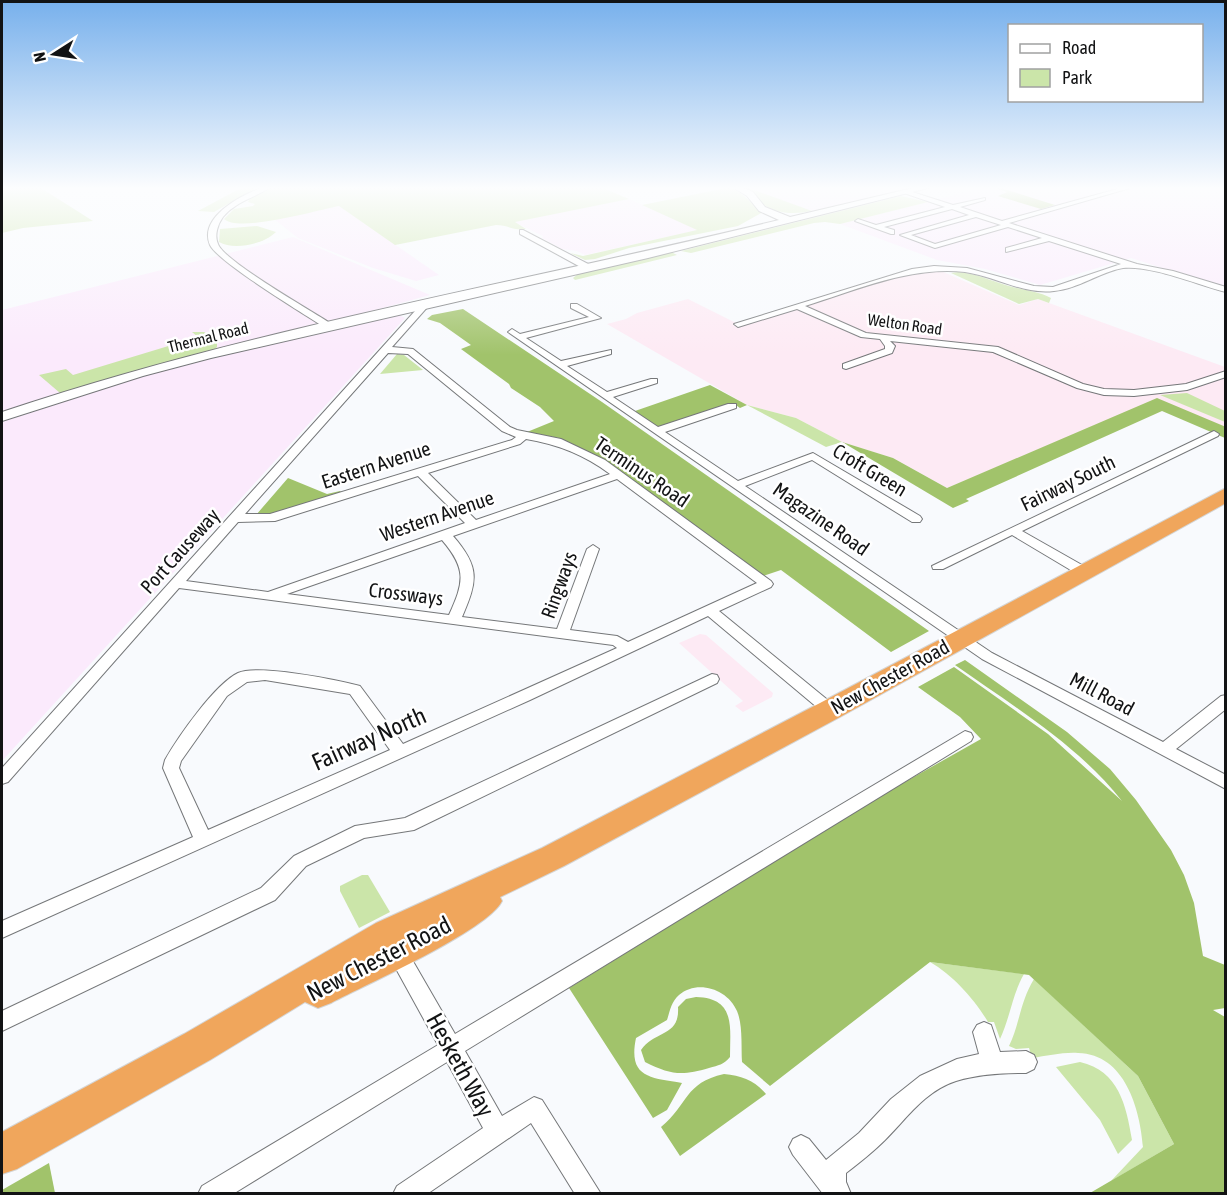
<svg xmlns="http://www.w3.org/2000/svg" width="1227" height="1195" font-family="'Asap Condensed',sans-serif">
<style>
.commercial{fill:#fdeaf4}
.industrial{fill:#fbeafc}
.green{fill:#cbe5a9}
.forest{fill:#a1c36b}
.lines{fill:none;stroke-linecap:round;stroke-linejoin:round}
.street-casing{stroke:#757779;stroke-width:2}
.secondary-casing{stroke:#757779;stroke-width:2}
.highway-casing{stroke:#d4d5d5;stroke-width:2}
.street{fill:#fff;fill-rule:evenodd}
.secondary{fill:#fff;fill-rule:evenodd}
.highway{fill:#f0a65c;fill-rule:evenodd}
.labels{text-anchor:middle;stroke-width:5;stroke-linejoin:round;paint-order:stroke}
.far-street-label{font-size:16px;fill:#121314;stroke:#fff}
.street-label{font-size:20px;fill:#121314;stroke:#fff}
.near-street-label{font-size:24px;fill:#121314;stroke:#fff}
</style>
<rect width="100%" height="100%" fill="#f8fafd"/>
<g class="commercial">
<path d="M934,268l85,37 19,-6 187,68v60l-68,-28 -210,89 -54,-30 -51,-16 -46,-24 -49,-13 -140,-81 19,-5 11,-6 51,-14 50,25 174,-53z"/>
<path d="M700,634l6,1 67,58 -1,4 -29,15 -8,-6 8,-5 -64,-58z"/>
</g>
<g class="industrial">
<path d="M750,188h159l-97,25z"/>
<path d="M982,188h243v100l-94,-30 -91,27 -55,-16 -48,-9 -97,-36z"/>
<path d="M629,199l69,31 -113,25 -8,-4 -15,-2 -20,-11 1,-2 -29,-14z"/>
<path d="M339,206l100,69 -23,6 -43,-13 -75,-30 -24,-19z"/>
<path d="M293,237l137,58 -428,118v-103z"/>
<path d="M395,313l10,5 -403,443v-339l138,-45 225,-57h11l3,-3z"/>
</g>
<g class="green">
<path d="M2,188h39l52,33 -70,7 -21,5z"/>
<path d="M256,188l-42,24 -16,-1 41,-22z"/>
<path d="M271,188h332l26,11 -114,23 11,7c-12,2 -18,-4 -30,-4l-101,20 -56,-39c-21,4 -100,27 -115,13l10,-10 19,-3 2,-2 -7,-2 2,-4z"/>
<path d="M726,188c16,0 24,17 37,24l-25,14 -109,22 -34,11 -10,1 -15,-7 13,3 114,-26 -55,-25z"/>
<path d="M749,188l63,23c-32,6 -45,-2 -70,-22z"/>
<path d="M901,196l27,6 -88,22 -15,-2 -11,1 -123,30 -10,-2z"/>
<path d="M257,226l19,6c-12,12 -42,19 -57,10l1,-13z"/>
<path d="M671,252l6,3 -102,25 -2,-2 5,-4z"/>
<path d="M958,272c18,1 33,9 51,14 14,4 29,5 42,12l-2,5 -11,-4 -19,5 -68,-31z"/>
<path d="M192,332h12l13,8v7l-3,3 -154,43 -21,-18 27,-6 7,6 125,-38z"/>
<path d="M397,354l7,1 19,15 -43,4z"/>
<path d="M1187,393l38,18v11l-65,-27z"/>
<path d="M747,405l49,13 46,24 -16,5z"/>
<path d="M362,875h6l22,37 -31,16 -19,-37v-5z"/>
<path d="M930,962l94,12c-12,21 -14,44 -24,65l-6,-17h-6c-13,-22 -35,-47 -58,-60z"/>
<path d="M1034,979l104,97 36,68 -63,37 32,-34c-3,-38 -18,-93 -65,-94 -15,-1 -31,3 -46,5l-3,-10 -13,1 -7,-3c11,-23 11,-44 25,-67z"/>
<path d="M1080,1062c39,9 46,43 52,78l-14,14 -18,-34 -44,-53z"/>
</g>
<g class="forest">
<path d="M995,188h6l54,17 -14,4 -43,-13 9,-4z"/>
<path d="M463,309l139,93 327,229 -38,21 -110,-82 -18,6 -159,-117 -45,-21 -32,-6 27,-11 -14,-14 -29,-19 -2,-4 -48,-35 10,-4 -31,-22 -13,-4 5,-4z"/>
<path d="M710,385l37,20 -7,3 -7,-5 -75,25 -23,-17z"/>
<path d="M1157,398l69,29 -1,11 -63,-27 -196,88 3,2 -16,7 -111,-66 51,16 54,30z"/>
<path d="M288,478l39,16 13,-3 2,2 -77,23 -9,-1z"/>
<path d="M965,660l102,72 43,37 26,31 35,50 13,25 10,28 9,53 22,9v43l-12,2 12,7v176h-135l84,-49 -36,-68 -109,-101 -99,-13 -160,124 -28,-24c-1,-15 1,-37 -5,-51 -9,-22 -40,-32 -58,-16 -8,7 -9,16 -12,25l-31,18c-8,39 13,40 46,45l-15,27 -14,8 -84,-130 311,-192 101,-57 -21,-22 -42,-30 36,-20 94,67 74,67c-44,-56 -109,-95 -167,-136z"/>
<path d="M696,997c40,1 34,30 34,60 -7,8 -11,8 -21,11 -27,8 -38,7 -64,-6l-4,-12c14,-20 39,-13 37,-43l8,-8z"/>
<path d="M724,1074c18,2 30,6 42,20l-86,62 -19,-29c28,-23 23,-44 63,-53z"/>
<path d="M49,1163l6,30h-53v-3z"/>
</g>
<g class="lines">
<defs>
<g id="street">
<path d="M261,188h8c-15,10 -34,14 -46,29 -5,7 -9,18 -5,27 6,17 92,66 112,79v4h-6c-20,-13 -106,-65 -114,-82 -12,-28 32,-50 51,-57z"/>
<path d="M1121,188h9l-121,35 128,41 36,7 53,16v5c-28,-7 -75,-27 -103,-24 -23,4 -45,21 -69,23 -30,4 -60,-15 -89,-19 -55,-6 -108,18 -160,34l61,27 132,14 85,37 21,5 30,1 52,-6 40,-13v6l-39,13 -53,6 -30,-1 -27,-7 -84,-36 -103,-11 5,5 -3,7 -46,16 -3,-1v-4l42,-15v-3l-5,-7 -19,-2 -64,-28 -59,18 -4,-3 178,-55 22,-3 33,2 67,18 19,1 68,-23 -72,-23 -43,11v-4l36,-10 -34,-11 -73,21 -35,-13 69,-20 -17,-6 -68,18 10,3v4h-3l-36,-13 3,-2 18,6 69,-18 -41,-14 2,-3 47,15 32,-7v2l-25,7 42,14zM976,217l25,8 -66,19 -24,-9z"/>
<path d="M523,230l69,36 1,2 -7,2 -66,-36v-4z"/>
<path d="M424,301l7,2 -39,44 21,2 97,78 7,3 44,9 44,21 166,121 2,3 -2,3 -52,24 116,95 3,4 -3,4h-10l-117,-98 -178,84 -528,238v-17l191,-84 -30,-69 2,-8c13,-23 50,-76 73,-87 20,-9 100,7 122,13l43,58 214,-96 -4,-3 -434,-57 -171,194 -6,2v-16zM388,353l20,1 94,77 14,6 -4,3 -242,74h-25zM526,439c31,5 59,16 84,35l-134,46 -48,-47 92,-29zM418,476l47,47 -197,69 -82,-11 52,-59 37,-1zM617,479l140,104 -129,59 -11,-6 -47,-6 29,-81 -6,-4 -6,4 -30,80 -95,-12c16,-37 18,-50 -9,-81zM442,540c25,29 22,42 7,75l-162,-21zM265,680l85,14 40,56 -182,80 -29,-62 2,-7 46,-65 20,-14z"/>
<path d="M571,304h6l24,14 -75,20 35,23 50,-11v4l-44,12 40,26 44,-13h6v4l-44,14 45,30 70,-23h8v4l-71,24 73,49 75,-28 107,63 2,3 -2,3h-8l-100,-62 -67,26 247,167 171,89 58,-46 5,-1v14l-50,40 50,26v14l-244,-130 -474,-327 4,-3 8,5 69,-17 -18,-9z"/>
<path d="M1214,431l5,3 -1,2 -196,95 67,38 2,3 -2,3h-10l-67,-40 -69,34h-10l-1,-3z"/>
<path d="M712,674l5,1 2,4 -2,4 -303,147 -50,8 -58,28 -31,34 -273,131v-20l259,-123 33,-32 61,-30 50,-8z"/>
<path d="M965,731l6,2 2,4 -2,4 -506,310 37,65 32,-19 8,3 59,94h-26l-44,-71 -104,71h-34l4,-8 86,-58 -36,-66 -214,132h-35l4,-8 236,-141 -49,-89 -3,-6 3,-6 7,-3 7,3 52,90z"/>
<path d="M984,1022l7,3 9,27 26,-1 8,4 3,7 -3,7 -8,4c-23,0 -47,1 -70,8 -31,10 -49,37 -71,59 -12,12 -26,23 -39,33v9l5,12h-28l-30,-39 -4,-8 4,-8 8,-4 8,4 17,21 33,-27 32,-34 29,-23 37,-17 22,-5 -6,-22 4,-7z"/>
</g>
<path id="secondary" d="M734,188h10l9,4 12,15 25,10 123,-29h15l-280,70 -437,100 -68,18 -141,45v-9c253,-85 518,-129 777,-192l-20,-9 -12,-15z"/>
<path id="highway" d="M1226,488v15l-386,214 -276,149 -64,31 2,4c-14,29 -137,84 -171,102l-13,5 -13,-6 -95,58 -193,109 -15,5v-42l182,-98 192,-111 166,-75 278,-145z"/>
</defs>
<use href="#street" class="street-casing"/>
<use href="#secondary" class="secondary-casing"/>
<use href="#highway" class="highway-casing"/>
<use href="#street" class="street"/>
<use href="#secondary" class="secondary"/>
<use href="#highway" class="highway"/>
</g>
<linearGradient id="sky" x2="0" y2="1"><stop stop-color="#77b0ec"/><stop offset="0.53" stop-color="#fcfdfe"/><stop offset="1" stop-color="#fcfdfe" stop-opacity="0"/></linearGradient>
<rect width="1227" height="355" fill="url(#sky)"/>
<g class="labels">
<g class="far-street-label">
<text transform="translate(905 324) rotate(8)" y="6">Welton Road</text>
<text transform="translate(208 337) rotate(-14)" y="6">Thermal Road</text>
</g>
<g class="street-label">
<text transform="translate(376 465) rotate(-18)" y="7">Eastern Avenue</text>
<text transform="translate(870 470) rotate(31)" y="7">Croft Green</text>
<text transform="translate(642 472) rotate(34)" y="7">Terminus Road</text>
<text transform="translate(1068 483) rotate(-26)" y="7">Fairway South</text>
<text transform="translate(437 516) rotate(-19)" y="7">Western Avenue</text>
<text transform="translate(821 519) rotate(35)" y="7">Magazine Road</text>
<text transform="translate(180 551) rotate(-48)" y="7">Port Causeway</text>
<text transform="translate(559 585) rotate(-70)" y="7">Ringways</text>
<text transform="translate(406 594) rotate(7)" y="7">Crossways</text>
<text transform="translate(890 677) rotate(-29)" y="7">New Chester Road</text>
<text transform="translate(1102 694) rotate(28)" y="7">Mill Road</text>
</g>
<g class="near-street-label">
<text transform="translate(369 739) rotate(-24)" y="8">Fairway North</text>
<text transform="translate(379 959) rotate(-27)" y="8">New Chester Road</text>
<text transform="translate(460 1065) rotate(61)" y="8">Hesketh Way</text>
</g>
</g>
<rect width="1227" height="1195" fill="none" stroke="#121314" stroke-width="6"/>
<rect x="1008" y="24" width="195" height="78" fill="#ffffff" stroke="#a0a1a1" stroke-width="1.5"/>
<rect x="1020" y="44" width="30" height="9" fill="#ffffff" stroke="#a0a1a1" stroke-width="1.5"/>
<text x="1062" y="54" font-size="18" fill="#121314">Road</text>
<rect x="1020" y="69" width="30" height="18" fill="#cbe5a9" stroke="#a0a1a1" stroke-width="1.5"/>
<text x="1062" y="84" font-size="18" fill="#121314">Park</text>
<g transform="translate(54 54) rotate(258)" stroke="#ffffff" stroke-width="4.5" paint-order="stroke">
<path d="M0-4.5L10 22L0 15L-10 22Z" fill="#121314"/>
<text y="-9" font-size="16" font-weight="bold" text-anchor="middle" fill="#121314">N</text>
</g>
</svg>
